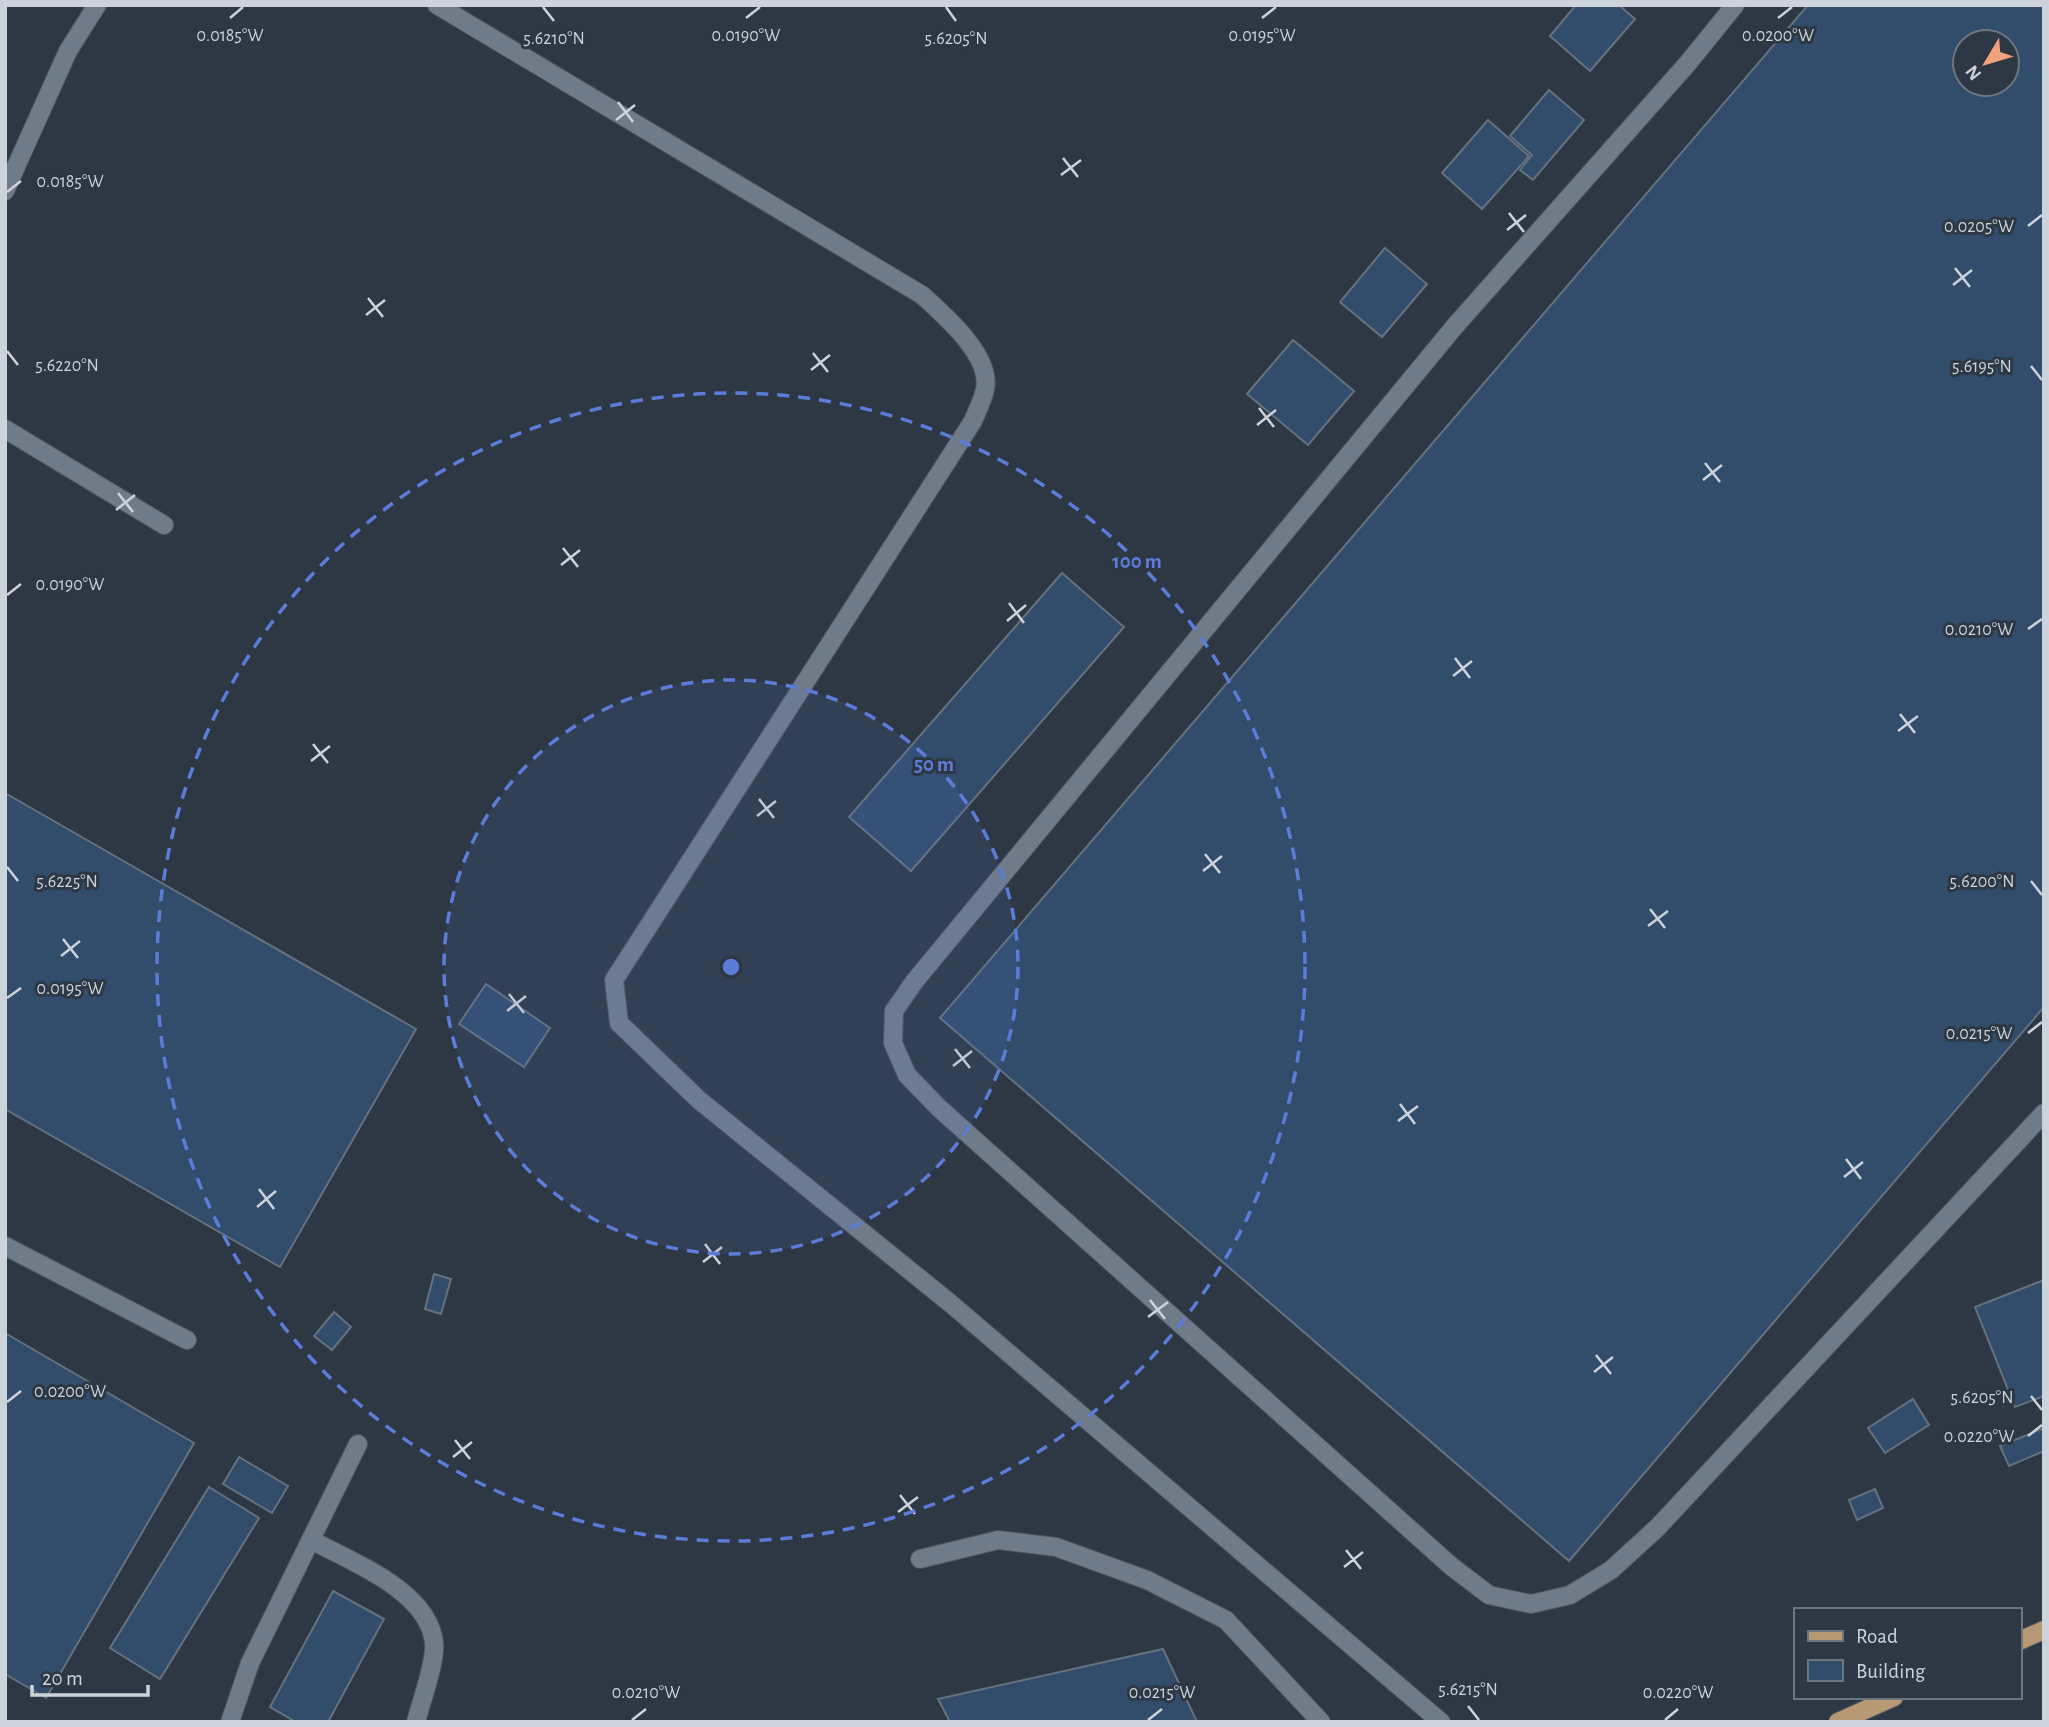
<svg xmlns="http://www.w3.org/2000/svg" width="2049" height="1727" font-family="'Alegreya Sans',sans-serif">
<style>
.building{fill:#324c6b;stroke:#65717f;stroke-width:2;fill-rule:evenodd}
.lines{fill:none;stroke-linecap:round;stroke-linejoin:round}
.lane-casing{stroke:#4c555f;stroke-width:20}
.primary-casing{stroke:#4c555f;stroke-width:20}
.lane{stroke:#6f7b89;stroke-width:18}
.primary{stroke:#b89975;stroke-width:18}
.ticks{fill:none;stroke:#cdd3db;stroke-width:2.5}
.ring{fill:none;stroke:#5b7dd9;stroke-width:3.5;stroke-dasharray:12 9}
.ticks-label{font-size:18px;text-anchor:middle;fill:#cdd3db;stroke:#2d3844;stroke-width:6;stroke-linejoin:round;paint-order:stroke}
.centre{fill:#5b7dd9;stroke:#2d3844;stroke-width:3.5}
.ring-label{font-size:21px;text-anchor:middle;font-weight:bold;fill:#5b7dd9;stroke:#2d3844;stroke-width:6;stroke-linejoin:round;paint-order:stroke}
</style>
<rect width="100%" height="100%" fill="#2d3844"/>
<g class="building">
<path d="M1576,5h43l16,14 -45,52 -40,-35z"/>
<path d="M1808,5h236v1002l-475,554 -629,-543zM1965,42h42v42h-42z"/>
<path d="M1549,90l35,30 -51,60 -13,-10 12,-15 -22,-19z"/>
<path d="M1488,120l41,36 -47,53 -40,-36z"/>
<path d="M1385,248l42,36 -45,53 -42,-35z"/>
<path d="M1293,340l61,51 -46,54 -61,-51z"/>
<path d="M1062,573l62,54 -213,244 -62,-54z"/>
<path d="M5,793l411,236 -136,238 -275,-158z"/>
<path d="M486,984l64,44 -26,39 -65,-43z"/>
<path d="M434,1274l17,5 -10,35 -16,-5z"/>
<path d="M2044,1280v116l-29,11 -40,-100z"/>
<path d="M334,1312l17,15 -19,23 -18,-14z"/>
<path d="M5,1333l189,110 -148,255 -41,-24z"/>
<path d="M1913,1399l16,26 -44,28 -17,-25z"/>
<path d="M2044,1428v23l-35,15 -9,-20z"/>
<path d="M239,1457l49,29 -16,27 -49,-29z"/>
<path d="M209,1487l50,31 -99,161 -50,-31z"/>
<path d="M1875,1489l8,19 -26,12 -8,-20z"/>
<path d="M333,1591l51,28 -56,103h-32l-26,-15z"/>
<path d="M1163,1649l34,73h-247l-12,-23z"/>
</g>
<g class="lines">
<defs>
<g id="lane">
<path d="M437,5l485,290c22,20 70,61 63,94 -2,11 -8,22 -12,32l-359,559 5,43 80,77 251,203 491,419"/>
<path d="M1735,5l-47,58 -233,263 -541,656 -20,29 -1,32 14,32 32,33 512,458 38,29 42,9 39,-9 41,-25 47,-43 386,-414"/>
<path d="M5,191l63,-140 29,-46"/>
<path d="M5,429l159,96"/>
<path d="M5,1246l182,94"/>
<path d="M311,1540c41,22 118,51 123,103 2,19 -13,59 -18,79"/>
<path d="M920,1559l78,-19 58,7 91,33 79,40 95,102"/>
<path d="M230,1722l20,-59 108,-219"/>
</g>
<g id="primary">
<path d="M2019,1641l25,-11"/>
<path d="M1838,1722l56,-25"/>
</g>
</defs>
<use href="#lane" class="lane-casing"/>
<use href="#primary" class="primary-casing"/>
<use href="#lane" class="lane"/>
<use href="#primary" class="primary"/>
</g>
<path class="ticks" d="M543,7l11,14M946,7l10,14M230,18l13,-11M746,18l14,-11M1262,18l14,-11M1778,18l14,-11M618,102l15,20M616,120l19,-15M1063,158l15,19M1061,175l20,-15M7,192l14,-11M1509,213l15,19M2028,226l14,-11M1507,230l19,-15M1955,268l15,19M1953,285l19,-15M368,298l15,19M366,315l19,-15M7,351l11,14M813,353l15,19M2031,366l11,14M811,370l19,-15M1259,408l15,19M1257,425l19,-15M1705,463l15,19M1703,480l19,-15M118,493l15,19M116,510l19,-15M563,548l15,19M561,565l19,-15M7,595l14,-11M1009,603l15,20M1007,621l19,-16M2028,629l14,-10M1455,658l15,20M1453,676l19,-15M1900,714l15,19M1898,731l20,-15M313,744l15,19M311,761l19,-15M759,799l15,19M757,816l19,-15M1205,854l15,19M7,867l11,14M1203,871l19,-15M2031,881l11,14M1650,909l15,19M1648,926l20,-15M63,939l15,19M61,956l19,-15M509,994l15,19M7,998l14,-10M507,1011l19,-15M2028,1033l14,-11M955,1049l15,19M953,1066l19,-15M1400,1104l15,20M1398,1121l20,-15M1846,1159l15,20M1844,1177l19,-15M259,1189l15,20M257,1207l19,-16M705,1244l15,20M703,1262l19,-15M1150,1300l15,19M1148,1317l20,-15M1596,1355l15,19M1594,1372l19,-15M2031,1396l11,14M7,1402l14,-11M2028,1436l14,-11M455,1440l15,19M453,1457l19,-15M900,1495l15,19M898,1512l20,-15M1346,1550l15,19M1344,1567l19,-15M1468,1706l11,14M632,1720l14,-11M1148,1720l14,-11M1665,1720l13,-11"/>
<circle cx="731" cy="967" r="287" fill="#5b7dd9" fill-opacity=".12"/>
<g class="ring">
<circle cx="731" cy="967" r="287"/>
<circle cx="731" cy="967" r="574"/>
</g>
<g class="ticks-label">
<text x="230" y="41">0.0185°W</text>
<text x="746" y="41">0.0190°W</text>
<text x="1262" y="41">0.0195°W</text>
<text x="1778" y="41">0.0200°W</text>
<text x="554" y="44">5.6210°N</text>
<text x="956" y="44">5.6205°N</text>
<text x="70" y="187">0.0185°W</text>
<text x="1979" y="232">0.0205°W</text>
<text x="67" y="371">5.6220°N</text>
<text x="1982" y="372">5.6195°N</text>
<text x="70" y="590">0.0190°W</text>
<text x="1979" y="635">0.0210°W</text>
<text x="67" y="887">5.6225°N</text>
<text x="1982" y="887">5.6200°N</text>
<text x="70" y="994">0.0195°W</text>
<text x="1979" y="1039">0.0215°W</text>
<text x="70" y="1397">0.0200°W</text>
<text x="1982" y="1403">5.6205°N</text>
<text x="1979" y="1442">0.0220°W</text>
<text x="1468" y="1695">5.6215°N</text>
<text x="646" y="1698">0.0210°W</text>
<text x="1162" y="1698">0.0215°W</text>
<text x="1678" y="1698">0.0220°W</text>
</g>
<circle cx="731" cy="967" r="10" class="centre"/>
<g class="ring-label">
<text x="1137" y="568">100 m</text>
<text x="934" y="771">50 m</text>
</g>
<rect width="2049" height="1727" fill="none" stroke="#cdd3db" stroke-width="14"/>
<rect x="1794" y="1608" width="228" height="91" fill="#2d3844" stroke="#6d7680" stroke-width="2"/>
<rect x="1808" y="1631" width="35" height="10" fill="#b89975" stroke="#6d7680" stroke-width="2"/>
<text x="1856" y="1643" font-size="21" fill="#cdd3db">Road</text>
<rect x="1808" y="1660" width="35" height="21" fill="#324c6b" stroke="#6d7680" stroke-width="2"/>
<text x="1856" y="1678" font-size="21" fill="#cdd3db">Building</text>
<g transform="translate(1986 63) rotate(232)"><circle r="33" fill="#2d3844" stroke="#6d7680" stroke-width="2"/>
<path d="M0-5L12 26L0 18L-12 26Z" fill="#f1a17c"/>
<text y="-10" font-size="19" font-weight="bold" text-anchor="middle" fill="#cdd3db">N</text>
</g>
<path d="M32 1685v10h116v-10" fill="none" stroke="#cdd3db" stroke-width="3.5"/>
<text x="42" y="1685" font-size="21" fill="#cdd3db" stroke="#2d3844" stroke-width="5" paint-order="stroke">20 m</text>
</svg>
